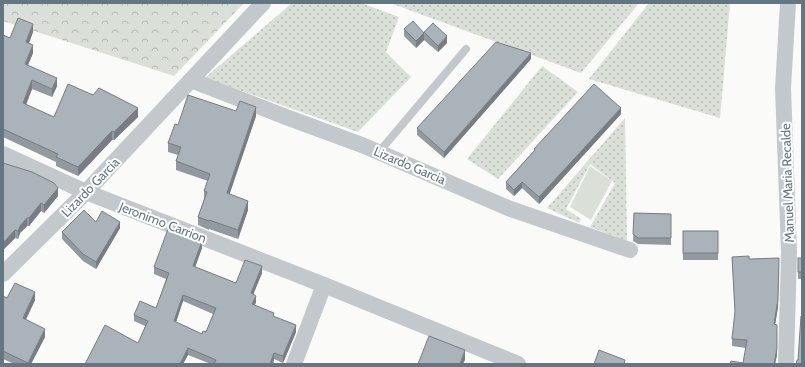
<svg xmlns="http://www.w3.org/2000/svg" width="805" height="367" font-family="Cabin,sans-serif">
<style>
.grass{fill:url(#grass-dots)}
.forest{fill:url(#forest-crowns)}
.pitch{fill:#dadfd7}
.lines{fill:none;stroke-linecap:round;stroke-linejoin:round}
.lane{stroke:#c3c8cc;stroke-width:8}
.street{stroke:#c3c8cc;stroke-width:16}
.wall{fill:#929a9f;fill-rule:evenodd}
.shaded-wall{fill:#777d82}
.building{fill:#aab3b9;stroke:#777d82;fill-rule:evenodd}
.labels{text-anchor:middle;stroke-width:4;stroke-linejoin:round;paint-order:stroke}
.street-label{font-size:13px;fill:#657683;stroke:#fff}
</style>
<defs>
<pattern id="grass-dots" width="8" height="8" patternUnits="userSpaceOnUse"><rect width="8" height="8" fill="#dadfd7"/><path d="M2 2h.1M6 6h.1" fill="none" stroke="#b4b9b4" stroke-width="1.8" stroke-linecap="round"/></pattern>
<pattern id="forest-crowns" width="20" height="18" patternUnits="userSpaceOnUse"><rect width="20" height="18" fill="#dadfd7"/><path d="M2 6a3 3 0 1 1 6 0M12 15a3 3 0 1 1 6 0" fill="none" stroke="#b4b9b4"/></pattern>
</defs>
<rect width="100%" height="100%" fill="#fafaf8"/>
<g class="grass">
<path d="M292,3h69l38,14 -13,35 25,25 -53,55 -153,-54z"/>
<path d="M390,3h249l-58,70z"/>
<path d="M649,3h81l-10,115 -131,-39z"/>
<path d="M542,66l36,26 -80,87 -31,-20z"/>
<path d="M625,118l2,123 -37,-14 25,-44 -25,-19 -24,45 15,10 -2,4 -32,-15z"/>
</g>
<path class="forest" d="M3,3h241l-70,73 -171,-55z"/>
<path class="pitch" d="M590,166l22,15 -21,39 -21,-13z"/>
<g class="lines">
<path class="lane" d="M379,152l87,-103"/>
<g class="street">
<path d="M191,80l95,37 76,28 146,63 122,42"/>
<path d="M3,154l83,38 238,93 194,79"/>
<path d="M3,274l83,-82 177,-189"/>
<path d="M294,364l30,-79"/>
<path d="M786,364l3,-112 -6,-164 5,-85"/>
</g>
</g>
<g class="wall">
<path d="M404,29l20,4 23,10 -9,9 -14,-12 -8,8 -12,-12z"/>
<path d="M33,32l-4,11 4,10 -5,12 29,21 -5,11 -20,-8 -6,16 28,12h84l-24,23h-2l-34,36 -22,-10v-4l-53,-25v-102l7,3z"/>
<path d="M531,59l-87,99 -27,-23v-7z"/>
<path d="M236,111l20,5 -27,78 19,16 -10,29 -29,-10v1l-11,-5v-8l6,-18v-8l4,-10 -32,-11v-9l2,-6 -10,-3v-9l10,-18z"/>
<path d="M621,114l-82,90 -17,-16 -8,8 -8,-7v-7l28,-31v-2z"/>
<path d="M32,172l26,24 -14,17 -3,-2 -12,15h-2l-7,7 -2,6 -3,-1 -12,12z"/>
<path d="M634,213l37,1v31l-33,-1 -5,-3z"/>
<path d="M96,222l24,6 -24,41 -13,-8 -21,-22v-7z"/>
<rect x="683" y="231" width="35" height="29"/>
<path d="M202,248l-7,19 41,16 26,-10 -9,21 3,8 -1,3 19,11 22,16 -13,31 -9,-4 -1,5h-62l-23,-9 -5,9h-98l53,-21 7,-17 -11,-5v-6l22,-7 10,-29 -12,-5v-7zM183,301l30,13 -7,18 -4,2 -26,-12z"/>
<path d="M732,257l17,2 29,48 -3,17 2,8v23l-2,9h-45l13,-1 3,-15 -14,-2v-7l3,-25z"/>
<rect x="798" y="258" width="4" height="21"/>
<path d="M3,296l4,2 28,2 -9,19 19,18 -14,27h-17l-11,-5z"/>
</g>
<g class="shaded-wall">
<path d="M33,24v8l-7,19v-9z"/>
<path d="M424,33v7l-8,8v-7z"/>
<path d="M447,36v7l-9,9v-6z"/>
<path d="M33,45v8l-8,19v-8z"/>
<path d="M531,53v6l-87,99v-6z"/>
<path d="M57,78v8l-5,11v-8z"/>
<path d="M32,80v9l-9,23v-9z"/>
<path d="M256,107v9l-29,86v-9z"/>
<path d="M138,108v9l-24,23v-8z"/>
<path d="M621,108v6l-82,90v-7z"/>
<path d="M112,131v9l-34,36v-9z"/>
<path d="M522,182v6l-8,8v-6z"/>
<path d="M58,188v8l-14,17v-8z"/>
<path d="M248,201v9l-10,29v-9z"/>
<path d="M41,203v8l-12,15v-8z"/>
<path d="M27,218v8l-7,7 -2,6v-8l2,-5z"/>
<path d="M120,222v6l-24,41v-7z"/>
<path d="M15,230v8l-12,12v-7z"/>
<path d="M202,241v7l-9,25v-7z"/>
<path d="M779,258l-1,49 -4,25v-8z"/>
<path d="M262,266v7l-11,27v-7z"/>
<path d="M35,292v8l-12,26v-8z"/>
<path d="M183,295v6l-9,27v-7z"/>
<path d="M256,296v6l-4,9v-7z"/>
<path d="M296,325v7l-13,31v-7z"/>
<path d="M45,329v8l-14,27h-3v-1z"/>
<path d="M777,332v23l-2,9h-1z"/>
<path d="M188,348v7l-5,9h-3z"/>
<path d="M465,350v10l-2,4h-3z"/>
<path d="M274,353v6l-1,5h-3z"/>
</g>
<g class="building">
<path d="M18,18l15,6 -7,18 7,3 -8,19 32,14 -5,11 -20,-9 -9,23 31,14 14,-33 25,11 6,-7 39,20 -24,24 -2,-1 -34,36 -22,-10 2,-3 -55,-25v-94l7,3z"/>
<path d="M413,21l11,12 -8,8 -12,-12z"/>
<path d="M433,23l14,13 -9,10 -14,-14z"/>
<path d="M496,42l35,11 -87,99 -27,-24z"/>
<path d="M594,84l27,24 -82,89 -17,-15 -8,8 -8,-8 29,-32 -1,-1z"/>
<path d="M188,95l48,16 4,-10 16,6 -29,86 21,8 -10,29 -29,-10v1l-11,-4 9,-25 -3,-1 6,-17 -34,-13 5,-14 -13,-4 7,-19 3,1z"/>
<path d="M3,163l29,9 22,11 4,5 -14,17 -3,-2 -12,15h-2l-7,8 -2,5 -3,-1 -12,13z"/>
<path d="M84,210l12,12 6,-11 18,11 -24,40 -13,-8 -21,-22z"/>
<path d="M634,213l37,1v24h-33l-5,-4z"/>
<path d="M168,229l34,12 -9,25 43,17 9,-23 17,6 -11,27 5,3 -4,8 22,9 -1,3 23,9 -13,31 -9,-3 -4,11h-56l2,-4 -28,-12 -8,16h-95l20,-39 33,18 10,-22 -14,-6 6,-14 16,7 13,-35 -15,-6zM183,295l33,13 -10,24 -3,-1 -1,3 -28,-13z"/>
<rect x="683" y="231" width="35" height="22"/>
<path d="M749,256v3l30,-1 -1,41 -4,25 3,1v23l-3,16h-44l1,-3 12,2 4,-23 -15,-1 3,-28 -3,-54z"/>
<rect x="798" y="258" width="4" height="14"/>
<path d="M15,283l20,9 -12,26 22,11 -17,34 -25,-12v-55l4,2z"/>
<path d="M801,316h1v48h-6l1,-4h1z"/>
<path d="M429,336l36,14 -5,14h-42z"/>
<path d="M599,350l26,10 -1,4h-30z"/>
</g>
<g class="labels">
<g class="street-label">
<text transform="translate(410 165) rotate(23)" y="5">Lizardo Garcia</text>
<text transform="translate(787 183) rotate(-92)" y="5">Manuel Maria Recalde</text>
<text transform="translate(90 187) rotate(-46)" y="5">Lizardo Garcia</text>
<text transform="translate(163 222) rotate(21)" y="5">Jeronimo Carrion</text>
</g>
</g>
<rect width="805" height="367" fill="none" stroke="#657683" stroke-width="8"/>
</svg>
